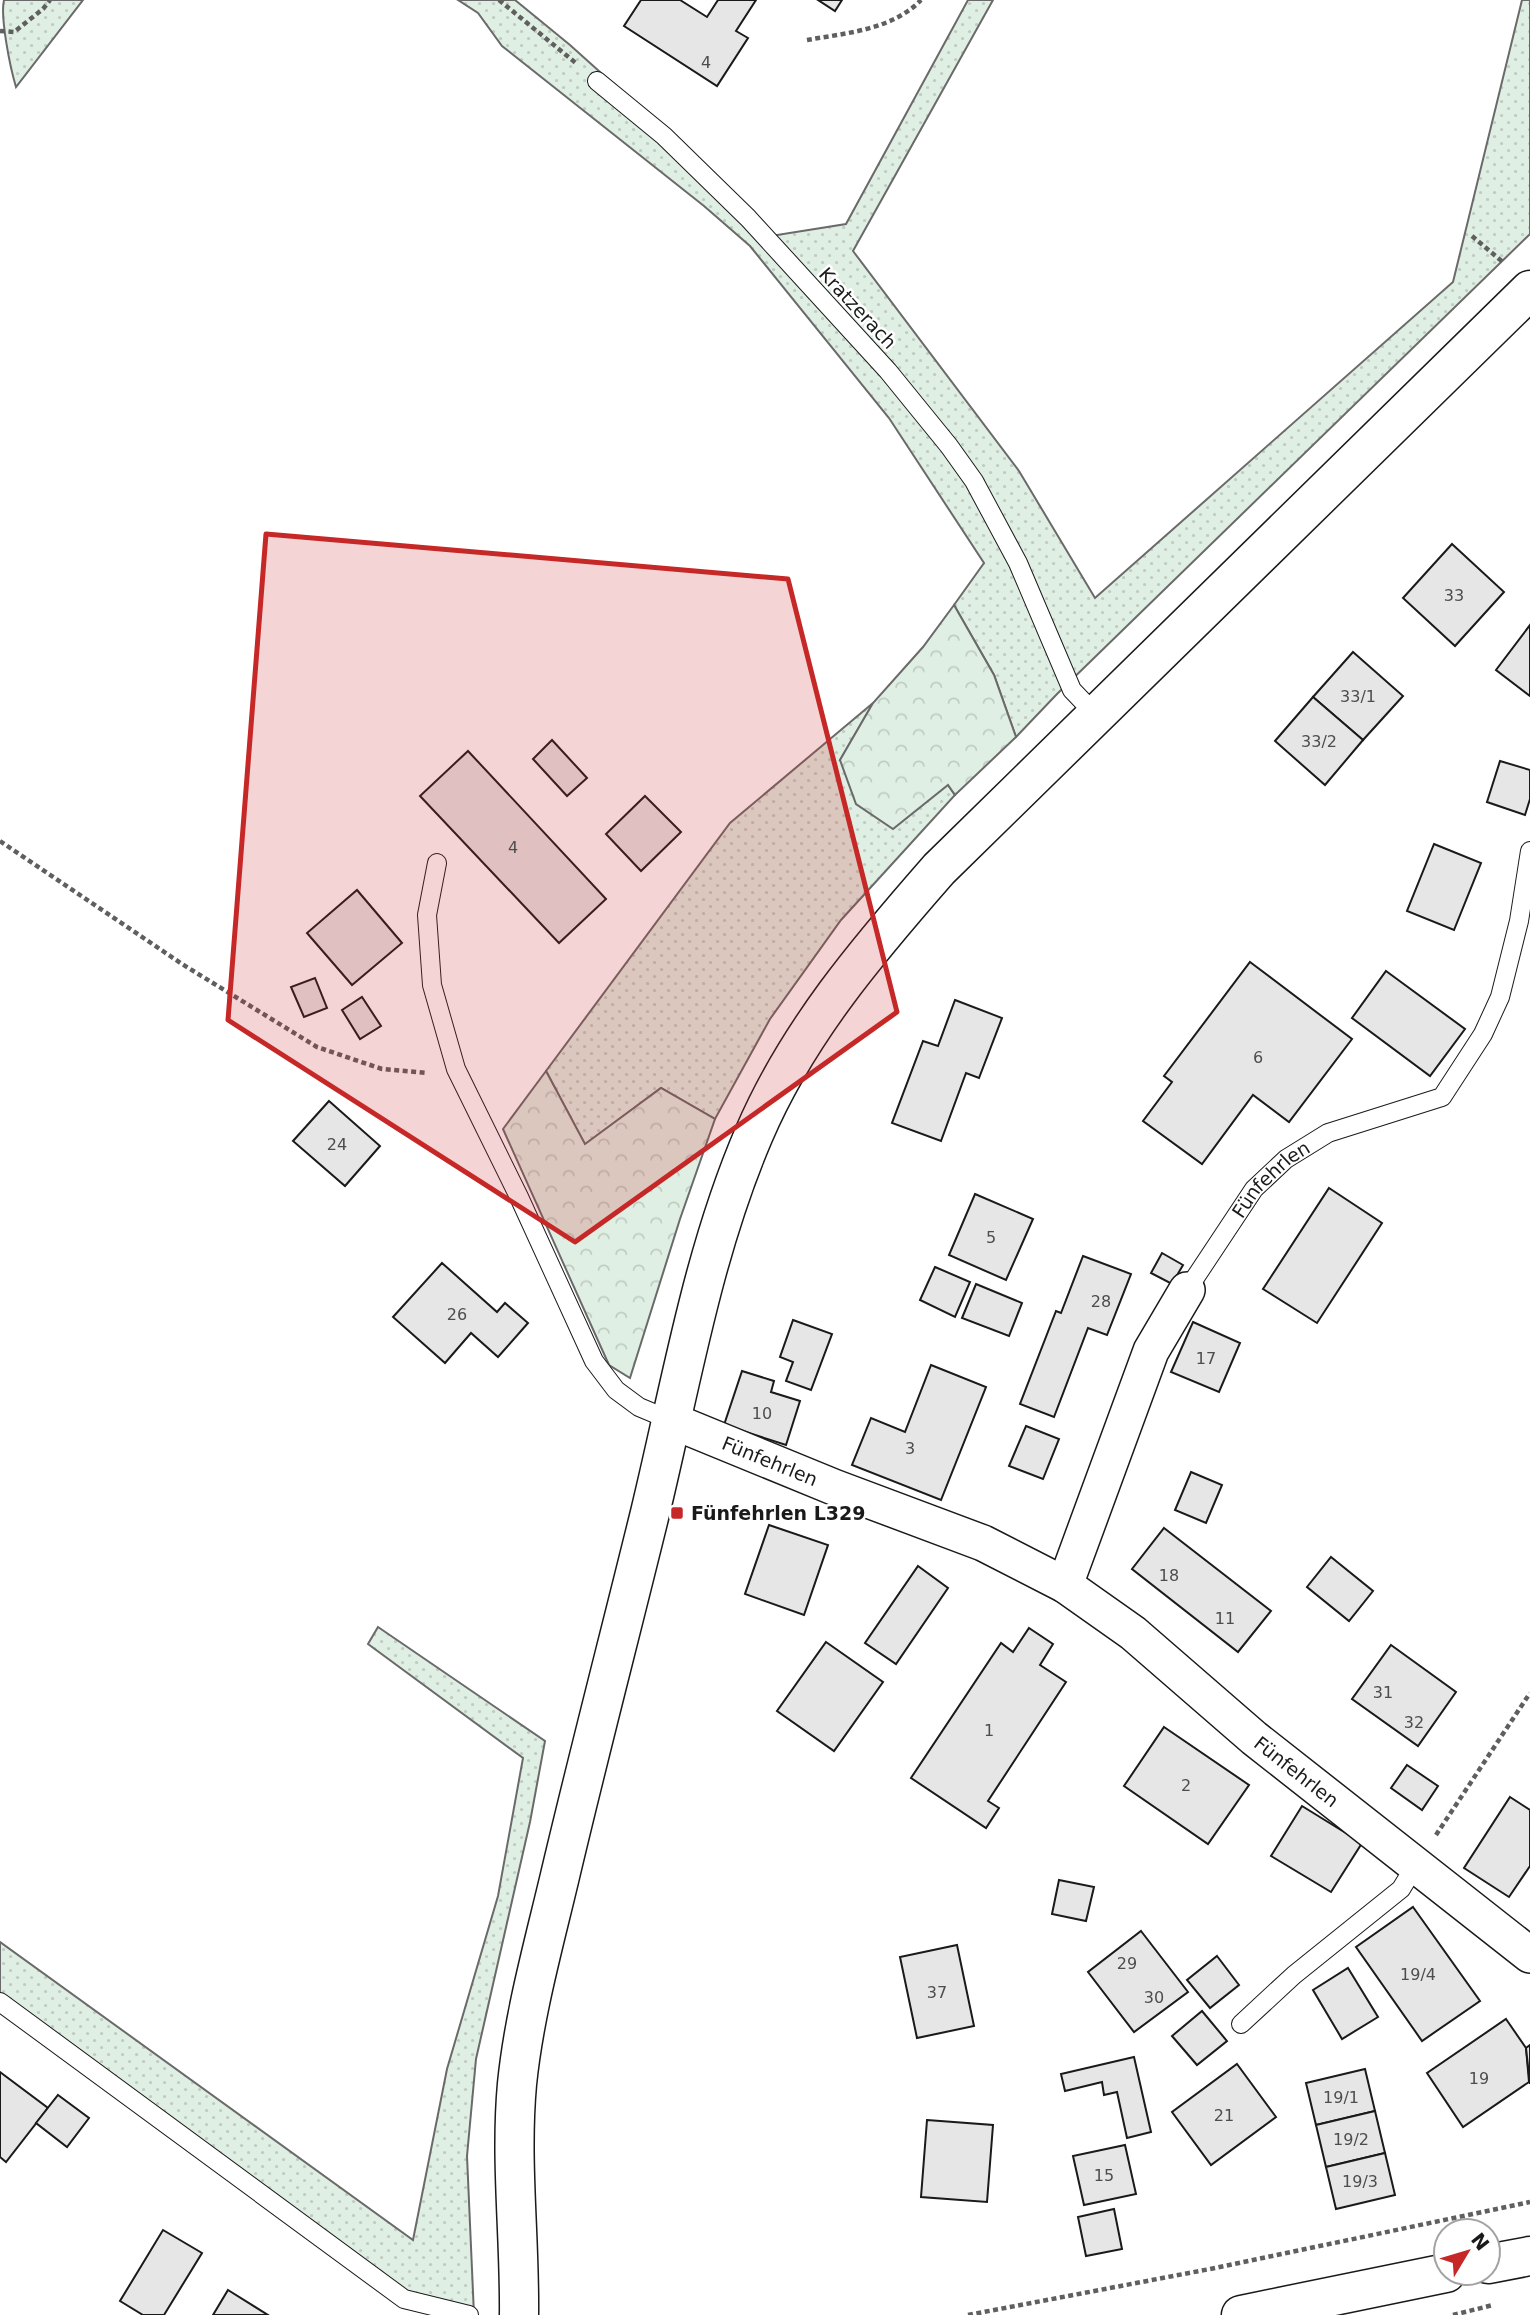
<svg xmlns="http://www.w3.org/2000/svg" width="1530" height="2315" font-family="'DejaVu Sans',sans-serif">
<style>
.grass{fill:url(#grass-dots);stroke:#6a6a6a;stroke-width:2}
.forest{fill:url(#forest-crowns);stroke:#6a6a6a;stroke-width:2}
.building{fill:#e6e6e6;stroke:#1a1a1a;stroke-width:2}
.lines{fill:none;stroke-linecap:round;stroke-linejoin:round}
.lane-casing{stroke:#1a1a1a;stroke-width:20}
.street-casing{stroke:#1a1a1a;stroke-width:38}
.secondary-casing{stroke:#1a1a1a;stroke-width:41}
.path{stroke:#5f5f5f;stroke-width:4.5;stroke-dasharray:5 3.5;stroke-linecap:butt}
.lane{stroke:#fff;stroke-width:18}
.street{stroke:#fff;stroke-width:35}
.secondary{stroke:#fff;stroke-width:38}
.marked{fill:#c62828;fill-opacity:0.2;stroke:#c62828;stroke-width:5;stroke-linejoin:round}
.poi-dot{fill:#c62828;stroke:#fff;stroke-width:2.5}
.labels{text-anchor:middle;stroke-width:5;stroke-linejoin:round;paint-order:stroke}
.number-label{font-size:16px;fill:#4d4d4d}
.street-label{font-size:19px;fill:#1a1a1a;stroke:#fff}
.poi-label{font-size:19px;font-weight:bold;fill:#1a1a1a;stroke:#fff;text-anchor:start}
</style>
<defs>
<pattern id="grass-dots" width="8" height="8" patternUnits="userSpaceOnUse" patternTransform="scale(1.75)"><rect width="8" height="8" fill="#e0efe3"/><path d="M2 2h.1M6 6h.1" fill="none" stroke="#c0ccc2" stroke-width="1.8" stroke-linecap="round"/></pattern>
<pattern id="forest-crowns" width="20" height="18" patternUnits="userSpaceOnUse" patternTransform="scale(1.75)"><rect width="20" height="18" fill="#e0efe3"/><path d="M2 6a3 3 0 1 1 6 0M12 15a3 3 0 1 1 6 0" fill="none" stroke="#c0ccc2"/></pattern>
</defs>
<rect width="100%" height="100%" fill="#fff"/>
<g class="grass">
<path d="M4,0h79l-67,87c-6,-20 -16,-70 -12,-87z"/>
<path d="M458,0h57l55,45 139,125 62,66 75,-12 122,-224h25l-140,251 166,220 76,127 358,-316 69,-282h8v234l-473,460 -41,43 -22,-62 -40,-70 30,-42 -95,-145 -139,-172 -46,-40 -202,-160 -24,-33z"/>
<path d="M873,703l-33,57 108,25 7,10 -114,125 -71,99 -55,100 -54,-31 -76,57 -39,-74 184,-248z"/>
<path d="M378,1627l167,114 -15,81 -54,237 -9,97 7,159 -71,-13 -403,-295v-65l413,298 34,-171 51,-173 25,-138 -155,-114z"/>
</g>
<g class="forest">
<path d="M954,605l40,70 22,62 -61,58 -7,-10 -55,44 -37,-25 -16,-44 33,-57 50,-56z"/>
<path d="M546,1071l39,73 76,-56 54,31 -35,100 -50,159 -21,-13 -106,-236z"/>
</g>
<g class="building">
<path d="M641,0h39l27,17 11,-17h38l-20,31 12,7 -31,48 -93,-60z"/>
<path d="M818,0h24l-7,11z"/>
<path d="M1452,544l52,48 -49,54 -52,-48z"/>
<path d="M1530,625v71l-34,-26z"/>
<path d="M1353,652l50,44 -40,44 -50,-43z"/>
<path d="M1313,697l50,43 -38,45 -50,-44z"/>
<path d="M552,740l35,38 -20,18 -34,-37z"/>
<path d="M468,751l138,148 -47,44 -139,-147z"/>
<path d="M1500,761l30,9v29l-5,16 -38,-13z"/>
<path d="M645,796l36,36 -40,39 -35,-37z"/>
<path d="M1434,844l47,19 -27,67 -47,-19z"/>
<path d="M357,890l45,53 -50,42 -45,-52z"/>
<path d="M1250,962l102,77 -63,83 -36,-27 -51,69 -59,-43 29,-39 -8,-6z"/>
<path d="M1386,971l79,58 -35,47 -78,-58z"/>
<path d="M315,978l12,30 -23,9 -13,-30z"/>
<path d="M362,997l19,29 -21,13 -18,-29z"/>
<path d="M955,1000l47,18 -23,60 -13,-5 -25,68 -49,-18 31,-82 15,5z"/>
<path d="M329,1101l51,45 -35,40 -52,-45z"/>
<path d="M1329,1188l53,35 -65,100 -54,-34z"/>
<path d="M975,1194l58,25 -27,61 -57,-25z"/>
<path d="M1162,1253l21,12 -11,19 -21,-11z"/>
<path d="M1083,1256l48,18 -24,61 -19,-7 -34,89 -34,-13 36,-93 5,2z"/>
<path d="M442,1263l55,49 8,-9 23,20 -30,34 -27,-24 -26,30 -52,-46z"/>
<path d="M935,1267l35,15 -15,35 -35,-17z"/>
<path d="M976,1284l46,19 -13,33 -47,-18z"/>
<path d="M793,1320l39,14 -21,56 -25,-9 7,-19 -13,-5z"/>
<path d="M1193,1322l47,21 -21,49 -48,-20z"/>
<path d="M931,1365l55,22 -45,113 -89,-35 19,-47 34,14z"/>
<path d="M742,1371l32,10 -3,11 29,9 -14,44 -62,-20z"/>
<path d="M1026,1426l33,13 -16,40 -34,-13z"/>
<path d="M1191,1472l31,13 -16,38 -31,-13z"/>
<path d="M769,1525l59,20 -24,70 -59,-21z"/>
<path d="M1164,1528l107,83 -33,41 -106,-83z"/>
<path d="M1331,1557l42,34 -24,30 -42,-34z"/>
<path d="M918,1566l30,22 -52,76 -31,-21z"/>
<path d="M1029,1628l24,16 -13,21 26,17 -78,119 11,7 -13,20 -75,-50 90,-135 12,9z"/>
<path d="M826,1642l57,40 -49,69 -57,-40z"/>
<path d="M1391,1645l65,47 -38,54 -66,-47z"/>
<path d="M1164,1727l85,58 -41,59 -84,-58z"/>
<path d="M1407,1765l31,21 -16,24 -31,-22z"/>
<path d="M1510,1797l20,13v56l-21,31 -45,-29z"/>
<path d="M1302,1806l60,37 -31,49 -60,-36z"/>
<path d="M1059,1880l35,7 -8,34 -34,-7z"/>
<path d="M1413,1907l67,94 -58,40 -66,-94z"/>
<path d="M1141,1931l47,61 -54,40 -46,-60z"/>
<path d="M957,1945l17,81 -57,12 -17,-81z"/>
<path d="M1217,1956l22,29 -29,23 -23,-28z"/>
<path d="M1348,1968l30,49 -36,22 -29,-49z"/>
<path d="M1202,2011l25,30 -30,24 -25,-29z"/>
<path d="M1506,2019l20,29 3,34 -66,45 -36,-54z"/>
<path d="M1530,2045v39l-4,-36z"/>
<path d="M1134,2057l17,75 -24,6 -10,-46 -13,3 -2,-13 -37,9 -4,-17z"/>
<path d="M1237,2064l39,53 -65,48 -39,-53z"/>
<path d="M1365,2069l10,42 -59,14 -10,-42z"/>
<path d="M0,2072l48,36 -42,54 -6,-5z"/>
<path d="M58,2095l31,23 -22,29 -31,-24z"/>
<path d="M1375,2111l10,42 -59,14 -10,-42z"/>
<path d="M927,2120l66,5 -6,77 -66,-5z"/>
<path d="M1125,2145l11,49 -52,11 -11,-49z"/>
<path d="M1385,2153l10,42 -59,14 -10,-42z"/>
<path d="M1114,2209l8,40 -36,7 -8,-39z"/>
<path d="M163,2230l39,23 -38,62h-21l-23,-14z"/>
<path d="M228,2290l40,25h-55z"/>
</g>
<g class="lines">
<defs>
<g id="lane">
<path d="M597,81l67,55 84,82 140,153 61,75 25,35 44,82 54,127 24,25"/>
<path d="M437,863l-10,52 5,70 24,84 63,128 75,164 22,29 23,17 31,13"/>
<path id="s1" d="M1187,1290l67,-101 32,-30 42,-26 114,-36 41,-63 17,-37 19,-76 11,-70"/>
<path d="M0,2002l404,297 65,16"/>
<path d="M1241,2024l53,-49 107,-86 14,-23"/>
</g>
<g id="street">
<path id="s2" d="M670,1420l166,68 147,55 82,42 68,48 121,105 276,217"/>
<path d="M1065,1585l86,-234 36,-61"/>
</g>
<g id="secondary">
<path d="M1488,2264l42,-8"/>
<path d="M519,2315c1,-77 -9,-154 -2,-231 7,-69 26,-137 42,-204 29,-123 61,-245 91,-367 31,-128 52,-258 104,-379 43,-101 114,-184 185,-265l591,-579"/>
<path d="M1241,2315l205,-42"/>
</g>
</defs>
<use href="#lane" class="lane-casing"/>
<use href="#street" class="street-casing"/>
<use href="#secondary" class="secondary-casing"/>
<g class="path">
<path d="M499,0l78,64"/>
<path d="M0,31l14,1 29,-23 7,-9"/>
<path d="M807,40c39,-7 85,-10 114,-40"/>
<path d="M1472,236l32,27"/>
<path d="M0,841l182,123 135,83 65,22 46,4"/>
<path d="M1436,1835l94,-142"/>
<path d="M968,2315l242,-46 320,-67"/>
<path d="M1453,2315l40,-10"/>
</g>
<use href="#lane" class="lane"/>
<use href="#street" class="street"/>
<use href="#secondary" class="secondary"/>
</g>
<path class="marked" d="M266,534l522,45 109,433 -322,230 -347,-222z"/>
<rect class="poi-dot" x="670" y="1506" width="14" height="14" rx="3.5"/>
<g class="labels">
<g class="number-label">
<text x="706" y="68">4</text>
<text x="1454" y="601">33</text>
<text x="1358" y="702">33/1</text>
<text x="1319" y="747">33/2</text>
<text x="513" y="853">4</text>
<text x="1258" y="1063">6</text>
<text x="337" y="1150">24</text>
<text x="991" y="1243">5</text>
<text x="1101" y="1307">28</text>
<text x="457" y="1320">26</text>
<text x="1206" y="1364">17</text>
<text x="762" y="1419">10</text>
<text x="910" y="1454">3</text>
<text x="1169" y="1581">18</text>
<text x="1225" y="1624">11</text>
<text x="1383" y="1698">31</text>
<text x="1414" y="1728">32</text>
<text x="989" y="1736">1</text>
<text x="1186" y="1791">2</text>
<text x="1127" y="1969">29</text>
<text x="1418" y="1980">19/4</text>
<text x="937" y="1998">37</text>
<text x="1154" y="2003">30</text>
<text x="1479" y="2084">19</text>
<text x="1341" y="2103">19/1</text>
<text x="1224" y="2121">21</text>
<text x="1351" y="2145">19/2</text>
<text x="1104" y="2181">15</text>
<text x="1360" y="2187">19/3</text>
</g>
<g class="street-label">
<text transform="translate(858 308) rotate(47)" y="7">Kratzerach</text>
<text dy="7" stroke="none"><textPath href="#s1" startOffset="140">Fünfehrlen</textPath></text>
<text dy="7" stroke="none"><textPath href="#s2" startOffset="108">Fünfehrlen</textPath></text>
<text dy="7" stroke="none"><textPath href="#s2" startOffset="726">Fünfehrlen</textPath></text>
</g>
<g class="poi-label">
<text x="691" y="1520">Fünfehrlen L329</text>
</g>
</g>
<g transform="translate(1467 2252) rotate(52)"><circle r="33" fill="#ffffff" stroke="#a3a3a3" stroke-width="2"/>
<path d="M0-5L12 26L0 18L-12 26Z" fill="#c62828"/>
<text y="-10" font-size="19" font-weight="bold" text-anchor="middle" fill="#1a1a1a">N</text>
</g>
</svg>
